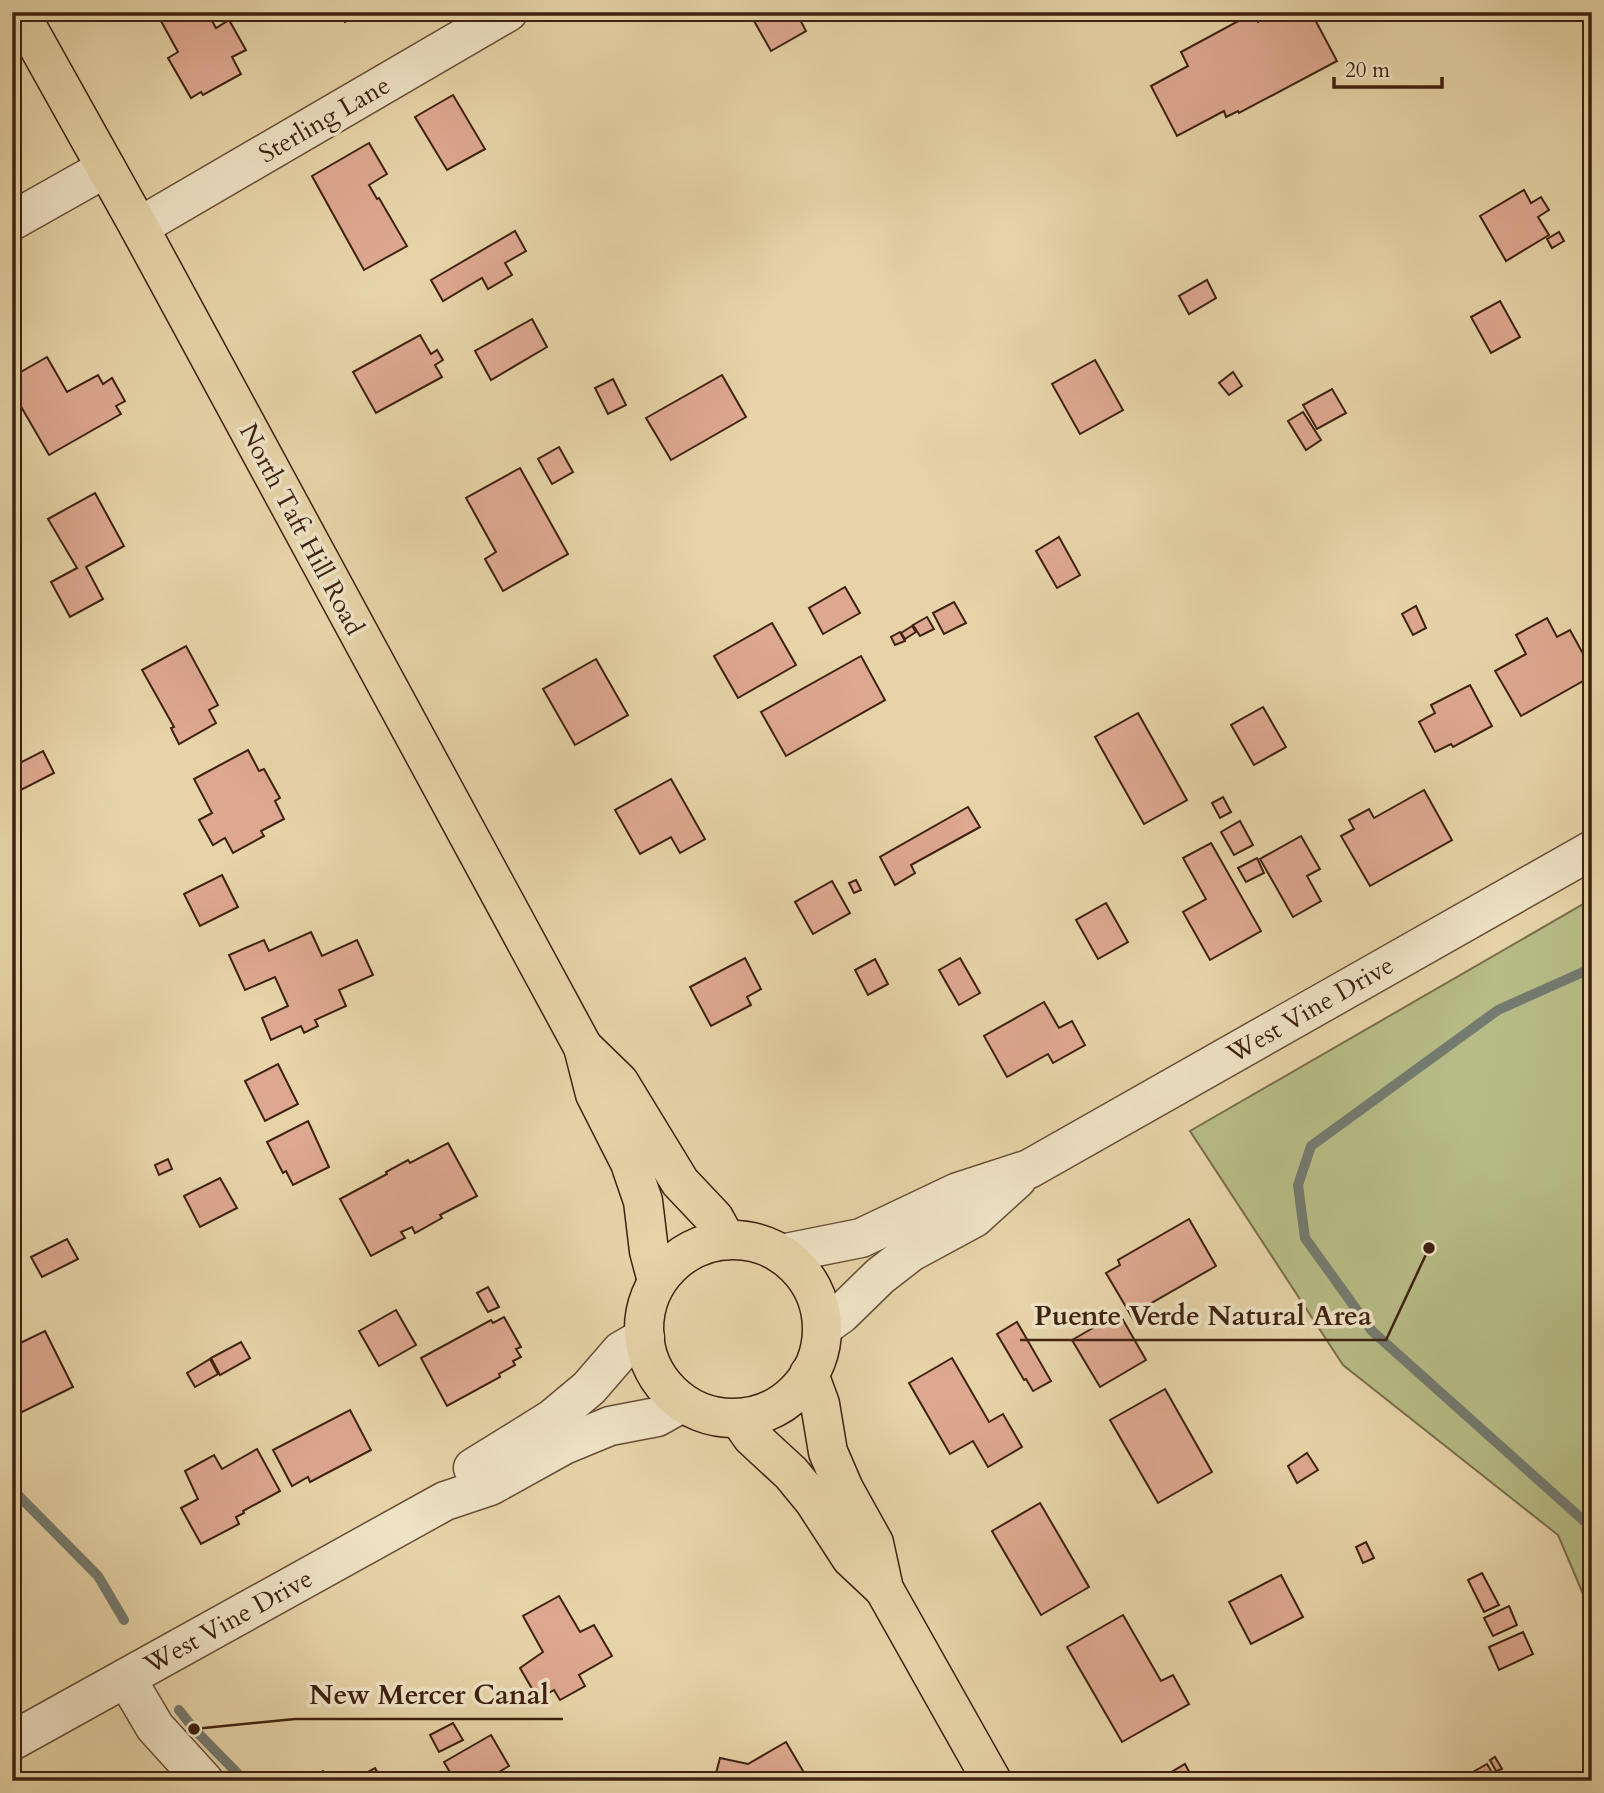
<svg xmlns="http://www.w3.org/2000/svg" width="1604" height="1793" font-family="Cardo,serif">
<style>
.green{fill:#b7bc86;stroke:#7a6e4b;stroke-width:2}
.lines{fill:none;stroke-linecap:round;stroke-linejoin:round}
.stream{stroke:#747b70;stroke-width:10}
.building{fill:#dea890;stroke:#3e2110;stroke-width:2}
.minor-casing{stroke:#684e36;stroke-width:41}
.major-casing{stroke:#3e2110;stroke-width:41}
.minor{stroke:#efe3c6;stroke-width:38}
.major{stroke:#e6d4a8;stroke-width:38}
.labels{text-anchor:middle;stroke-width:7;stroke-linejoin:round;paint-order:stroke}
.street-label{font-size:26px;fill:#3e2110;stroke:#efe3c6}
.leader{fill:none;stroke:#3e2110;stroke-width:2.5}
.callout-dot{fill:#3e2110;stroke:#efe3c6;stroke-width:2.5}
.callout-label{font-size:28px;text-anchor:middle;font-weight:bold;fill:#3e2110;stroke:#efe3c6;stroke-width:7;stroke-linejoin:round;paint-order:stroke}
</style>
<rect width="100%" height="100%" fill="#e6d4a8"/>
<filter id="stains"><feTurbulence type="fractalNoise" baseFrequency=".00286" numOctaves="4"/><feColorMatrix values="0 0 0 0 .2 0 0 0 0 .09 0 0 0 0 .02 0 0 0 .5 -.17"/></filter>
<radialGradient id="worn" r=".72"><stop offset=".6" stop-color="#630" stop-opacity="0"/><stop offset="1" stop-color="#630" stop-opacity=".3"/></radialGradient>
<path class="green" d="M1592,899v716l-34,-80 -215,-170 -153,-234z"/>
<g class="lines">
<g class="stream">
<path d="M1592,968l-94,42 -187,136 -13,39 7,53 67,93 220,197"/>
<path d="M12,1489l86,87 26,44"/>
<path d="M179,1710l15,19 51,52"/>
</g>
</g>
<g class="building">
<path d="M156,12h51l9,16 13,-8 17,30 -14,7 9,17 -38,21 -2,-3 -10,6 -23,-40 10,-6z"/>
<path d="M233,12h21l-16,9z"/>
<path d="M339,12h24l-18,10z"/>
<path d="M749,12h47l10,19 -35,20z"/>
<path d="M1276,12h35l26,49 -98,52 -1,-2 -12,6 -2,-6 -47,25 -26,-50 37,-20 -7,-14 72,-39 5,9z"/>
<path d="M453,95l32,54 -38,21 -32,-53z"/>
<path d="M369,143l18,31 -18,11 8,14 2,-1 28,48 -43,24 -52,-94z"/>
<path d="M1524,190l7,13 10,-6 8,13 -11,7 11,18 -43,26 -26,-45z"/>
<path d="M515,231l11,20 -21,12 7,12 -24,14 -6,-11 -39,23 -12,-21z"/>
<path d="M1559,232l5,9 -12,7 -5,-9z"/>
<path d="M1207,280l9,18 -27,16 -10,-18z"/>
<path d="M1500,301l20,36 -29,16 -20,-36z"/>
<path d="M532,319l15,28 -56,33 -16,-29z"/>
<path d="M420,335l11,19 6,-4 6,10 -8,5 7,12 -66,36 -23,-41z"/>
<path d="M47,357l20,35 31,-17 5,9 9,-6 13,23 -9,5 5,8 -72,41 -37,-64v-14z"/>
<path d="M1095,360l28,50 -43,24 -28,-50z"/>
<path d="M1233,372l9,14 -13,9 -10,-12z"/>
<path d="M722,375l24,42 -75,43 -25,-42z"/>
<path d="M613,379l13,26 -18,9 -13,-26z"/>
<path d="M1332,389l14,24 -29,16 -14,-24z"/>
<path d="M1303,412l18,28 -15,10 -18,-29z"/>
<path d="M559,447l14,25 -21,12 -14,-25z"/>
<path d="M520,468l48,86 -65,37 -18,-32 11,-7 -30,-54z"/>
<path d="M95,493l29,53 -38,21 17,32 -33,18 -19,-35 26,-14 -29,-49z"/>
<path d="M1059,537l21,38 -23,13 -21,-37z"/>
<path d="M845,587l15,26 -37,21 -14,-26z"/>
<path d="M954,602l12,21 -22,11 -11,-21z"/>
<path d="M1416,606l10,22 -13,7 -11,-21z"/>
<path d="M927,617l7,12 -14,7 -7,-11z"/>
<path d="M1547,618l10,19 13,-7 22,40v6l-71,40 -26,-45 31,-17 -10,-19z"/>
<path d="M772,623l24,42 -58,33 -24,-42z"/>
<path d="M912,626l4,6 -11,7 -4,-6z"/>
<path d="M900,632l5,9 -10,4 -4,-8z"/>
<path d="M186,646l32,59 -9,5 7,13 -37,21 -8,-16 3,-1 -32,-57z"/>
<path d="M861,656l24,44 -99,56 -25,-44z"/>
<path d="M596,659l32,56 -53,30 -32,-56z"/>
<path d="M1470,685l22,41 -39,21 -2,-3 -16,8 -16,-30 16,-9 -4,-8z"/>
<path d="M1263,707l23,40 -32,18 -23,-40z"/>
<path d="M1138,713l49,87 -43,24 -49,-87z"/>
<path d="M248,750l11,21 5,-2 16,29 -5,3 9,18 -23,12 3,5 -31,17 -8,-15 -12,7 -14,-25 13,-7 -18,-34z"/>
<path d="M43,751l11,22 -37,19 -5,-10v-15z"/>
<path d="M671,779l34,60 -25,14 -9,-16 -31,17 -25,-44z"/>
<path d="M1424,790l28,50 -82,46 -29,-50 13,-7 -5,-9 20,-11 5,9z"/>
<path d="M1223,797l8,15 -11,6 -8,-15z"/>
<path d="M968,807l12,20 -69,38 4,8 -20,12 -15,-28z"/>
<path d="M1240,821l13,24 -19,10 -13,-23z"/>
<path d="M1301,836l19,33 -13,7 14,25 -28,16 -33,-58z"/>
<path d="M1211,843l50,88 -51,29 -27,-48 23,-13 -23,-41z"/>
<path d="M1257,858l7,15 -18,9 -8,-14z"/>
<path d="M222,875l16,32 -38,19 -16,-32z"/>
<path d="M856,880l5,10 -7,3 -5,-10z"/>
<path d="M832,881l18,32 -37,21 -18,-32z"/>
<path d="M1106,903l22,39 -30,17 -22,-39z"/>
<path d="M311,932l11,24 35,-16 16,35 -34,15 7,16 -31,14 3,6 -14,7 -3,-7 -30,14 -9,-22 26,-12 -13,-29 -30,13 -16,-35 35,-15 5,11z"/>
<path d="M745,958l16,31 -14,8 4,8 -40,21 -21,-39z"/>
<path d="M960,958l20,35 -21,12 -20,-35z"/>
<path d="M875,959l13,25 -20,11 -13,-25z"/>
<path d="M1044,1002l15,26 13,-7 13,24 -32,18 -5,-9 -41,23 -23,-41z"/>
<path d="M278,1064l20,40 -33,17 -20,-40z"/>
<path d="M308,1121l21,46 -36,18 -7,-14 -3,2 -16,-31z"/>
<path d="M448,1143l29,53 -37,19 2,3 -27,15 -3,-6 -11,5 4,6 -34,18 -31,-57 47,-25 -1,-2 22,-12 2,3z"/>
<path d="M168,1159l4,10 -13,6 -4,-10z"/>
<path d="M220,1178l17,30 -37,19 -16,-31z"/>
<path d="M1189,1219l27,47 -73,42 5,9 -12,7 -30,-51 14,-8 -2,-5z"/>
<path d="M67,1239l11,20 -36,18 -11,-20z"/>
<path d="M488,1287l11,20 -11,5 -11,-19z"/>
<path d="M396,1310l20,35 -37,21 -20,-35z"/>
<path d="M1119,1313l27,47 -46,27 -28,-47z"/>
<path d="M504,1317l17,30 -5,2 5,8 -8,4 2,4 -16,9 1,3 -53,29 -26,-48 70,-38 2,3z"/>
<path d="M1017,1322l34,59 -18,10 -7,-12 -2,1 -27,-46z"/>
<path d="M45,1331l28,56 -61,30v-70z"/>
<path d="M241,1342l9,16 -30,17 -9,-17z"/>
<path d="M952,1358l37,64 14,-8 19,33 -34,20 -15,-26 -23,13 -41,-71z"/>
<path d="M210,1359l8,15 -23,13 -8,-14z"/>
<path d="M1165,1389l47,83 -54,31 -48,-83z"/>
<path d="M350,1410l21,40 -61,32 -2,-5 -16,9 -19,-36z"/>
<path d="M257,1449l23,42 -37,20 1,2 -8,4 3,7 -38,20 -20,-36 17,-9 -13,-28 29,-16 8,14z"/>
<path d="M1307,1453l11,17 -21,13 -9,-17z"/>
<path d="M1040,1503l49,84 -48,28 -49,-84z"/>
<path d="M1366,1542l8,16 -11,5 -7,-16z"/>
<path d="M1482,1573l17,32 -15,7 -16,-32z"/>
<path d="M1281,1575l22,42 -52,27 -22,-42z"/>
<path d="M559,1596l21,36 14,-7 18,31 -33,19 6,11 -25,14 -6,-10 -16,9 -18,-31 23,-16 -20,-36z"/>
<path d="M1509,1606l8,19 -24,11 -9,-18z"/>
<path d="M1123,1615l38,66 12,-6 16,29 -67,38 -55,-95z"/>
<path d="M1523,1632l10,22 -34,16 -10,-23z"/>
<path d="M453,1723l10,17 -24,12 -9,-17z"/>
<path d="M491,1735l18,31 -25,15h-29l-11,-19z"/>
<path d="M786,1742l20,34 -2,1 2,4h-92l6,-23 28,6z"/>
<path d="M1495,1757l7,12 -6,2 -6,-11z"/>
<path d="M1185,1764l9,17h-38z"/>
<path d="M1487,1764l10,17h-40z"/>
<path d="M375,1768l7,13h-31z"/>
<path d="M323,1771l6,9 -12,1 -3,-5z"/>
<path d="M438,1774l4,7h-18z"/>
</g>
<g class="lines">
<defs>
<g id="minor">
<path d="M12,221l94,-53"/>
<path d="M139,227l369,-215"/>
<path d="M781,1254l80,-16 97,-46 71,-23 563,-319"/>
<path d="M823,1327l18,-13 39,-38 31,-24 63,-34 43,-39"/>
<path d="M473,1468l79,-49 37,-31 32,-37 24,-14"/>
<path d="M126,1678l29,49 49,54"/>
<path d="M12,1741l433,-240 45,-15 74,-41 46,-19 47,-9 25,-14"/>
</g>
<g id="major">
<path d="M19,12l120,215 444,820 12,47 35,69 13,38 6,50 8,30"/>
<path d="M583,1047l36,35 61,100 34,36 11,20"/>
<circle cx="733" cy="1329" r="89"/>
<path d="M809,1374l11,30 8,48 16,37 30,54 10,46 108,192"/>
<path d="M740,1420l12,17 39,36 23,28 37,57 33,31"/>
</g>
</defs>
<use href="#minor" class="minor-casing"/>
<use href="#major" class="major-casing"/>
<use href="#minor" class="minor"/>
<use href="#major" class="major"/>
</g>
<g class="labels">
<g class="street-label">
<text transform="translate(324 119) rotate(-30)" y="9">Sterling Lane</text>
<text transform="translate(302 529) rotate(62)" y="9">North Taft Hill Road</text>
<text transform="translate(1310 1009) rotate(-30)" y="9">West Vine Drive</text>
<text transform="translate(228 1621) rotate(-29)" y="9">West Vine Drive</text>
</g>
</g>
<path class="leader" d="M1429 1248L1386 1340H1020M194 1729L295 1719H563"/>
<g class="callout-dot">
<circle cx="1429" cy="1248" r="7"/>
<circle cx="194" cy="1729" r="7"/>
</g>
<g class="callout-label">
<text x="1203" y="1325">Puente Verde Natural Area</text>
<text x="429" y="1704">New Mercer Canal</text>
</g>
<rect width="1604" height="1793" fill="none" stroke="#e6d4a8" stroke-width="42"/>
<rect x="14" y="14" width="1576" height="1765" fill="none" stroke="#3e2110" stroke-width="3.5"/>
<rect x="21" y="21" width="1562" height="1751" fill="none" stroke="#3e2110" stroke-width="2"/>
<path d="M1334 77v10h108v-10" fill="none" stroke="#3e2110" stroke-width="3.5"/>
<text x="1345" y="77" font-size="21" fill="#3e2110" stroke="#efe3c6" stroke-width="5" paint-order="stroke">20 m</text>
<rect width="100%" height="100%" filter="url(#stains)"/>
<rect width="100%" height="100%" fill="url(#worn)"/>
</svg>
